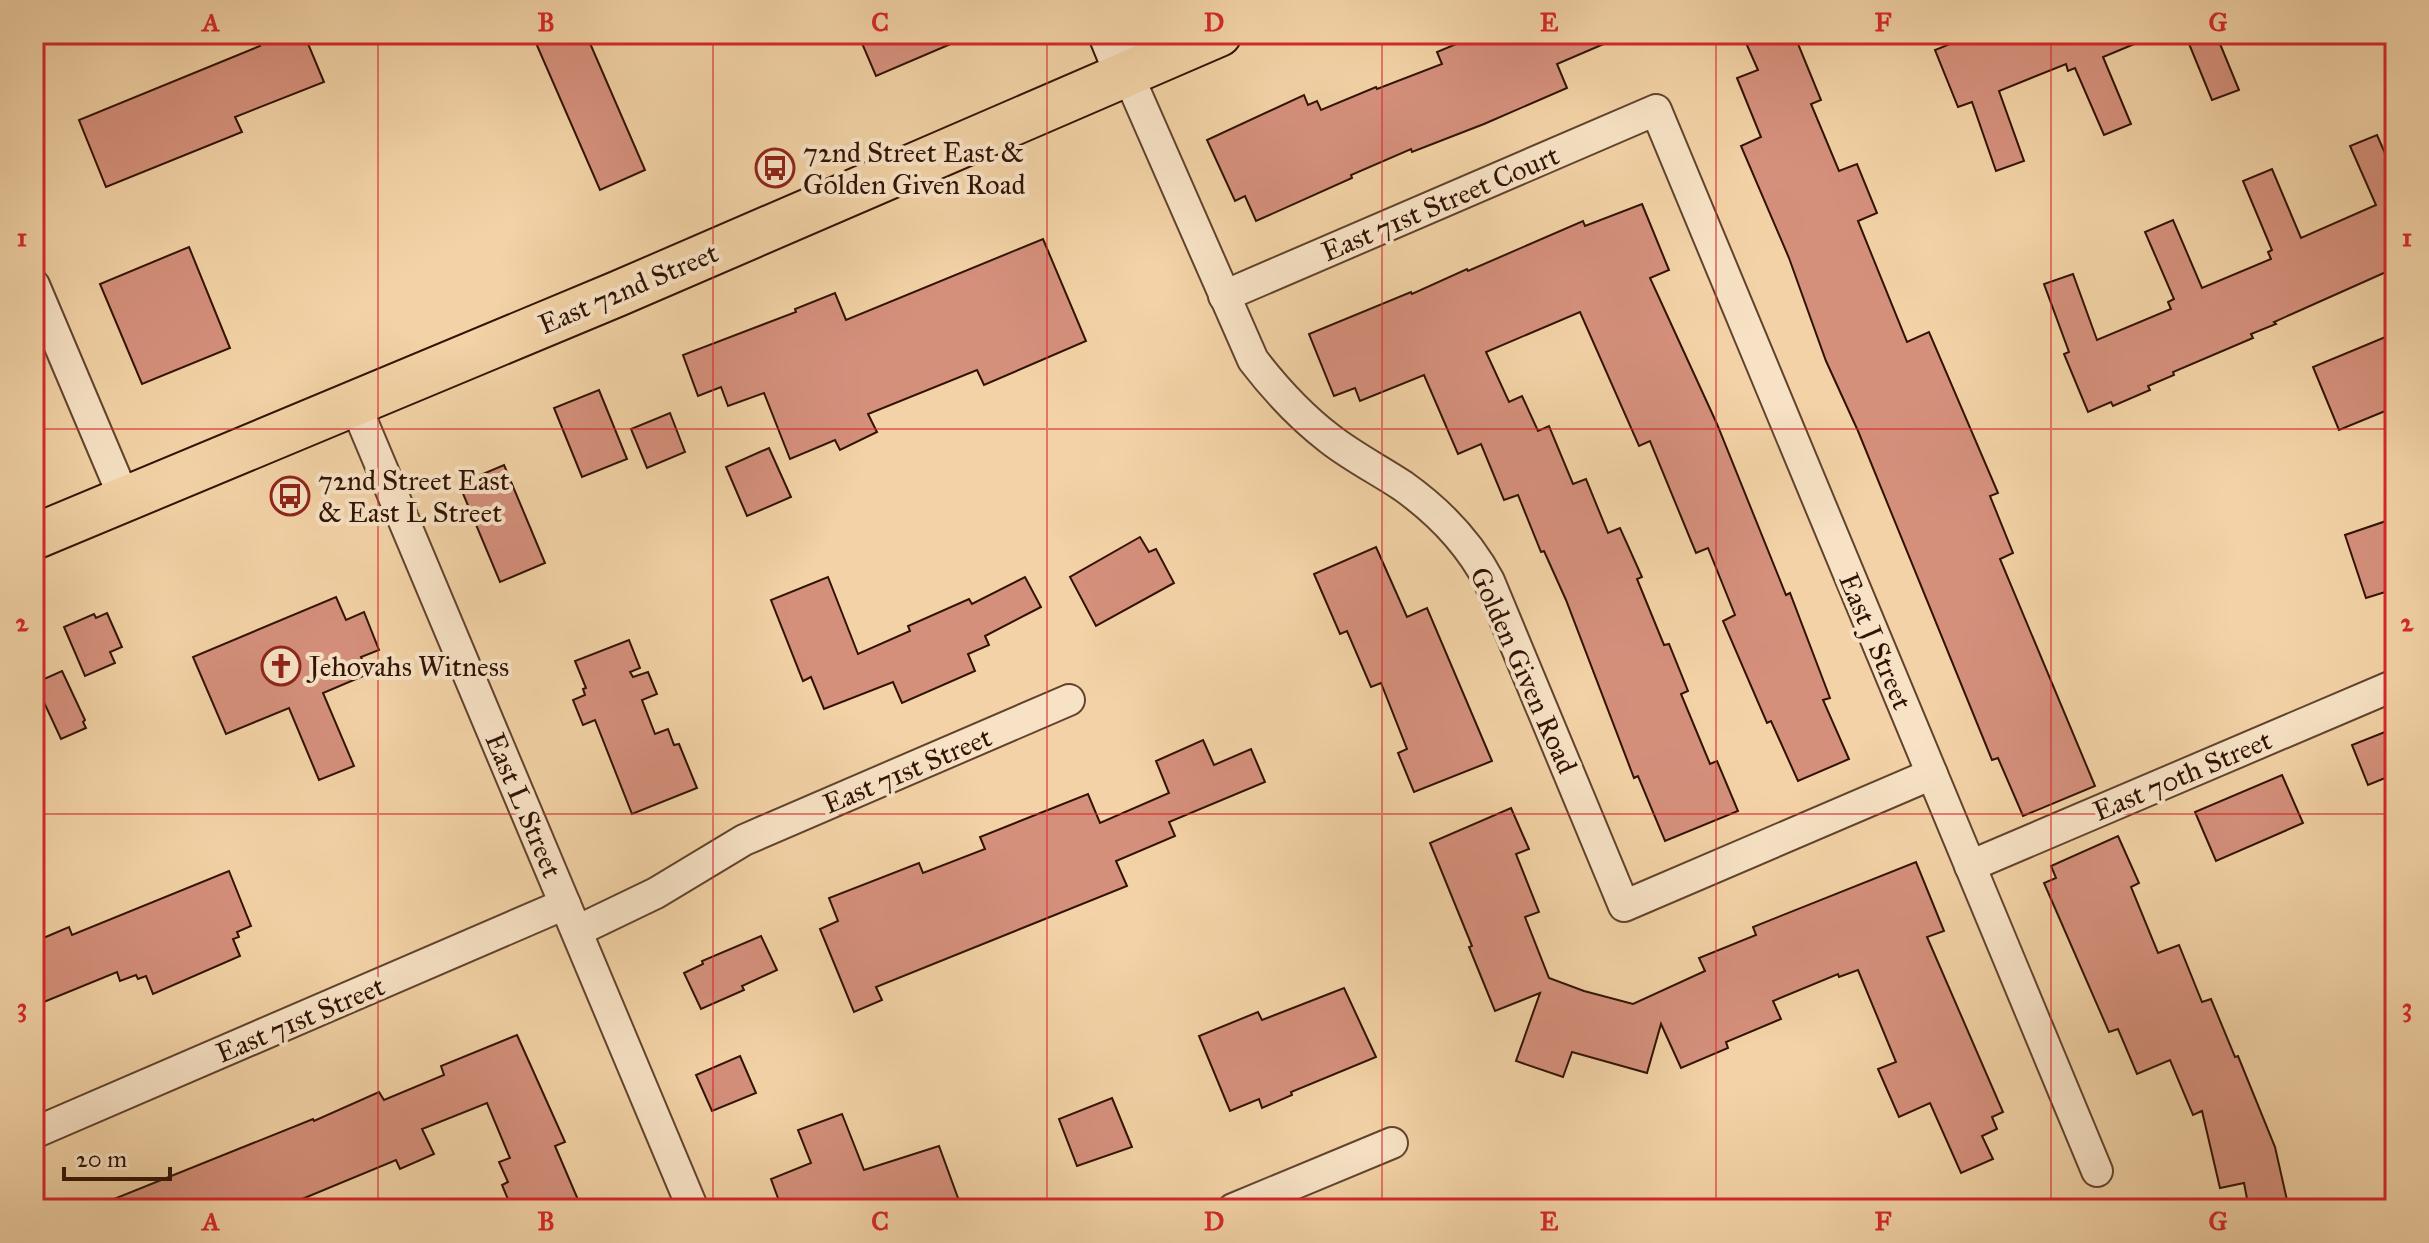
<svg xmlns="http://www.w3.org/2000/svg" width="2429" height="1243" font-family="'IM FELL Great Primer',serif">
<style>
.building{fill:#d5907c;stroke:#311305;stroke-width:2}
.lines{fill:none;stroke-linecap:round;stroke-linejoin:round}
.street-casing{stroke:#61432d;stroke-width:34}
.secondary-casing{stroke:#311305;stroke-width:48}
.primary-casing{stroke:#311305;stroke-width:48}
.street{stroke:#f7e2c5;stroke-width:30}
.secondary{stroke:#f7e2c5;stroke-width:44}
.primary{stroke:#f2d2a6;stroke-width:44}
.grid{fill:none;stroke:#d62828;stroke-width:2;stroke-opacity:0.55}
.labels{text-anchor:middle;stroke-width:8;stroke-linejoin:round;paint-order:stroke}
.poi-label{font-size:28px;fill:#311305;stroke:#f7e2c5;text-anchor:start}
.street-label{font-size:28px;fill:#311305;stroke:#f7e2c5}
.neatline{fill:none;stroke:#d62828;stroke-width:3}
.grid-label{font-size:26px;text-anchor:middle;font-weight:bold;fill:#d62828}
</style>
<rect width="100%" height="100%" fill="#f2d2a6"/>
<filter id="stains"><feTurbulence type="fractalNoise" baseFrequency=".0025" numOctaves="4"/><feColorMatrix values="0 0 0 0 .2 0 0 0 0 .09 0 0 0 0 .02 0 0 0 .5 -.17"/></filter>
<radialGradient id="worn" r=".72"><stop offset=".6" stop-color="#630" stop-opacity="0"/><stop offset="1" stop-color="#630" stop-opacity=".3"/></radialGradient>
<g class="building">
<path d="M274,34h30l20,48 -89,35 7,15 -136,55 -27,-67 181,-74 -2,-5z"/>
<path d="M532,34h54l59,136 -45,20z"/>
<path d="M877,34h97l-98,42 -15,-35z"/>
<path d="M1480,34h147l-70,30 10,24 -83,36 -72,28 -1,-3 -60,26 1,3 -96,43 -11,-25 -10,5 -28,-61 97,-45 4,10 9,-4 4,9 55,-23 1,2 65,-25 -5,-12z"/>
<path d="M1742,34h52l27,66 -10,4 28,67 18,-7 20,49 -19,8 49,121 22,-10 69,161 -8,3 23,57 -13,6 95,227 -72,30 -25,-58 -6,2 -134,-329 -32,-70 -37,-103 -48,-112 20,-9 -24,-59 21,-8z"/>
<path d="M1958,34h198v1l-53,22 28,67 -27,11 -29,-67 -7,3 -2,-7 -67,27 25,70 -28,10 -24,-69 -14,5 -23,-57 25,-10z"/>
<path d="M2185,34h31l23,56 -27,10z"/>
<path d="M2377,135l18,41v92l-121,54 2,2 -25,10 2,4 -80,34 1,3 -26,11 2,4 -37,16 -2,-4 -23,10 -24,-58 5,-2 -25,-68 29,-10 24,66 74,-31 -3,-7 6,-3 -29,-67 28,-12 29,68 69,-29 -3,-7 4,-2 -29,-69 29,-12 29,69 75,-33 -26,-59z"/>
<path d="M1642,204l27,66 -19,8 67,146 69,171 4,-2 40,105 -7,2 26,59 -51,22 -27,-60 -4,2 -44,-102 12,-6 -27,-67 -12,5 -46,-112 -11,5 -59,-134 -94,40 23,50 13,-6 16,35 11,-5 24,58 13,-5 22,54 12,-5 22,49 -5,2 27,66 5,-1 19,47 -7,3 29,70 7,-3 21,50 -73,30 -27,-65 -4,2 -68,-178 -22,-49 -3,1 -23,-57 -14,5 -23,-56 -23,10 -34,-79 -64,26 -5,-13 -21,8 -25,-62 102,-42 1,2 55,-25 1,2 115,-50 2,5z"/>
<path d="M1043,239l43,102 -102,44 -7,-15 -109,44 9,18 -37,18 -5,-10 -45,19 -26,-66 -36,13 -7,-19 -23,9 -15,-41 113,-43 -1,-3 40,-16 11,27z"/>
<path d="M189,247l41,101 -88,36 -42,-100z"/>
<path d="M2395,333v74l-56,23 -26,-63z"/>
<path d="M599,390l28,69 -45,18 -28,-69z"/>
<path d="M670,413l15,39 -38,16 -16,-39z"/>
<path d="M769,448l22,49 -44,19 -21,-49z"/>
<path d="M504,465l41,98 -45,19 -41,-98z"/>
<path d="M2395,518v71l-29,9 -21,-63z"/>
<path d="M1140,537l9,15 7,-3 18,34 -78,43 -26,-49z"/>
<path d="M1376,547l31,70 20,-9 65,153 -78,31 -16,-39 9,-4 -26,-66 -10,4 -24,-56 -7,3 -26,-60z"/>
<path d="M828,577l30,77 52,-23 -2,-5 61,-27 3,5 53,-27 16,30 -56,29 4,9 -21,9 7,17 -73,32 -9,-21 -69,27 -13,-32 -8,4 -32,-81z"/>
<path d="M336,597l10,23 18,-8 15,38 -18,7 7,17 -45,19 31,73 -35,14 -30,-72 -63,26 -33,-77z"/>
<path d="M107,613l15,34 -12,5 5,11 -30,13 -21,-49 30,-13 2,4z"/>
<path d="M629,640l11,28 -10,4 3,5 15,-5 9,22 -15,6 13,34 13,-5 6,16 5,-1 18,44 -65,26 -37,-94 -12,5 -10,-25 12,-5 -2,-6 3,-1 -11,-27z"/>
<path d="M62,671l23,49 -2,2 3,6 -25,11 -26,-56z"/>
<path d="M2395,728v46l-27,11 -16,-40z"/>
<path d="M1203,740l11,25 37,-16 14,33 -96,40 6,14 -59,25 11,25 -251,101 6,13 -28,12 -34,-83 18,-8 -9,-23 90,-35 4,10 62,-24 -5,-12 108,-43 12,29 69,-30 -13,-32z"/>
<path d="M2282,775l21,48 -87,38 -21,-49z"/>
<path d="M1511,808l18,41 -13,5 23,58 -14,5 24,61 35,13 49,13 72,-33 -6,-13 57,-23 -3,-8 163,-65 28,69 -17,6 76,175 -11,5 5,12 -15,7 11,23 -32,14 -31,-70 -31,14 -21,-48 18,-7 -38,-92 -19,7 -1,-3 -65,27 8,18 -55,23 2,6 -47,20 -20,-44 -14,49 -75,-21 -9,25 -47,-16 24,-68 -45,18 -26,-64 3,-1 -42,-103z"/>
<path d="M2118,836l21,47 -8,4 27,66 21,-8 23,57 9,-3 24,58 3,-1 37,91 14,62h-40l-5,-26 -24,5 -18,-77 -9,4 -23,-55 -33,14 -19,-45 -9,3 -65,-149 12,-5 -5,-12z"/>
<path d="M229,871l22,55 -14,6 2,5 -6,2 7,17 -87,38 -7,-18 -8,3 -2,-4 -16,6 -3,-9 -83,34v-64l35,-15 3,8z"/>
<path d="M761,936l16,34 -35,16 2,4 -43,19 -17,-36 19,-9 -1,-3z"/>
<path d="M1344,988l32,69 -85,35 1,3 -30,13 -3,-9 -29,12 -31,-75 59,-24 4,8z"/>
<path d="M517,1035l48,107 -10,4 27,63h-70l-10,-24 6,-3 -9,-20 11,-4 -23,-55 -65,26 12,25 -34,15 -4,-9 -118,49h-183l-1,-2 219,-88 1,2 65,-29 5,8 60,-25 -3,-9z"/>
<path d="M740,1056l16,37 -44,18 -16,-36z"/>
<path d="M1112,1098l20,49 -55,19 -18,-47z"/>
<path d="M842,1114l22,56 75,-24 23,63h-180l-11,-30 40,-16 -13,-33z"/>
</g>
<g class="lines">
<defs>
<g id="street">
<path d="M1127,73l126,287c23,30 47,56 77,79 23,18 49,31 73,47 35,25 66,57 86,95l135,325 308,-132"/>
<path d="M34,285l91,215"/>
<path d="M1224,296l432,-186 441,1061"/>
<path d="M354,402l339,807"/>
<path d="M1970,866l425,-181"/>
<path d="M577,931l79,-38 88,-53 325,-140"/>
<path d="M34,1133l531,-229"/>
<path d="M1233,1209l159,-66"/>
</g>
<path id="secondary" d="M1111,34l16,39"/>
<path id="primary" d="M34,537l583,-243 602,-260"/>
</defs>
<use href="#street" class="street-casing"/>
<use href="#secondary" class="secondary-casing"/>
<use href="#primary" class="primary-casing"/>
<use href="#street" class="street"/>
<use href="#secondary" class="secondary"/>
<use href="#primary" class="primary"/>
</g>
<path class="grid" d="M378,34v1175M713,34v1175M1047,34v1175M1382,34v1175M1716,34v1175M2051,34v1175M34,429h2361M34,814h2361"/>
<defs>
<symbol id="bus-ring" viewBox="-11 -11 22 22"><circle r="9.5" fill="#f7e2c5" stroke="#8f2418" stroke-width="1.5"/><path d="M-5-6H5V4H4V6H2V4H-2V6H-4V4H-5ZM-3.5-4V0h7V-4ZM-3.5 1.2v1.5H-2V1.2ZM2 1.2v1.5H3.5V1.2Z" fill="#8f2418"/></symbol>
<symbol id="church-ring" viewBox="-11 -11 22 22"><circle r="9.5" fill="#f7e2c5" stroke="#8f2418" stroke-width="1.5"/><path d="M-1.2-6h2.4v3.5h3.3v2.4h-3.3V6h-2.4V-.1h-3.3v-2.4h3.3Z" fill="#8f2418"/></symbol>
</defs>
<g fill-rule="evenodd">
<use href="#bus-ring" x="753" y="146" width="44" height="44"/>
<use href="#bus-ring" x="268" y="474" width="44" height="44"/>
<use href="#church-ring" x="259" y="644" width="44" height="44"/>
</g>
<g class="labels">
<g class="poi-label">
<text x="803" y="162">72nd Street East &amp;<tspan x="803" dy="32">Golden Given Road</tspan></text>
<text x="318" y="490">72nd Street East<tspan x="318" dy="32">&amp; East L Street</tspan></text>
<text x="309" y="676">Jehovahs Witness</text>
</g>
<g class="street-label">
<text transform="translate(1440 203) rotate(-23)" y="10">East 71st Street Court</text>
<text transform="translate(628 288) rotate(-23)" y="10">East 72nd Street</text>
<text transform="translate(1876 641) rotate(67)" y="10">East J Street</text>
<text transform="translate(1524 670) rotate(66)" y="10">Golden Given Road</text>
<text transform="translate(907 770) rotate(-23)" y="10">East 71st Street</text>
<text transform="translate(2182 775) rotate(-23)" y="10">East 70th Street</text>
<text transform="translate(524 805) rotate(67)" y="10">East L Street</text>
<text transform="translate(300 1019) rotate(-23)" y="10">East 71st Street</text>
</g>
</g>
<rect width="2429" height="1243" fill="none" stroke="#f2d2a6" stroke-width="88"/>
<path d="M64 1167v12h106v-12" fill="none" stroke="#311305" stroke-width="4"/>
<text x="76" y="1167" font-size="24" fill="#311305" stroke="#f7e2c5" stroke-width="6" paint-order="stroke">20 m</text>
<rect x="44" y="44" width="2341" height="1155" class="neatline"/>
<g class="grid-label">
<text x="211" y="31">A</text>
<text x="546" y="31">B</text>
<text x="880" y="31">C</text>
<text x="1214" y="31">D</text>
<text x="1549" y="31">E</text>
<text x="1883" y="31">F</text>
<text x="2218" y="31">G</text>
<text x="22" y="246">1</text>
<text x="2407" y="246">1</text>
<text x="22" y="631">2</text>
<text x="2407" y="631">2</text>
<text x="22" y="1016">3</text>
<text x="2407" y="1016">3</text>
<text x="211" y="1230">A</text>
<text x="546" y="1230">B</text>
<text x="880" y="1230">C</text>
<text x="1214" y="1230">D</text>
<text x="1549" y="1230">E</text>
<text x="1883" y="1230">F</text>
<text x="2218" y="1230">G</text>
</g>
<rect width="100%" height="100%" filter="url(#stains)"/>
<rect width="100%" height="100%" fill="url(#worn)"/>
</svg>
